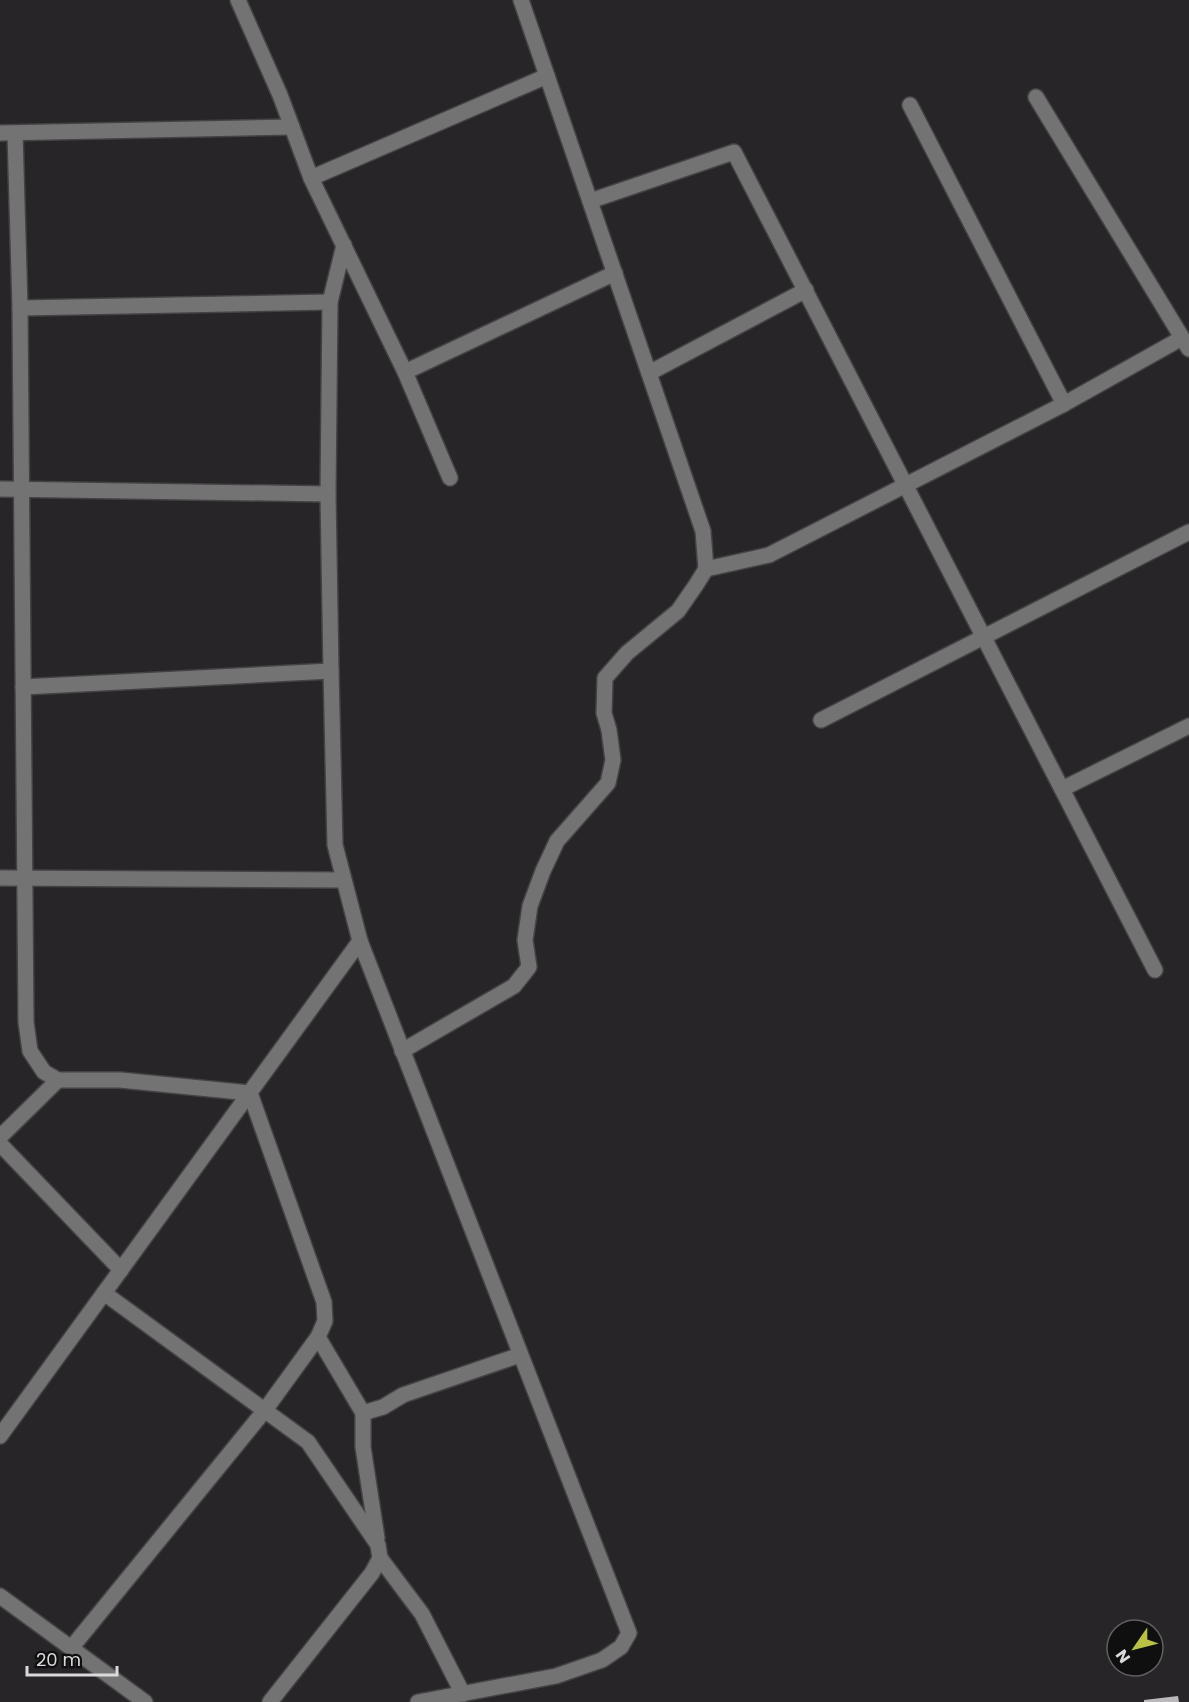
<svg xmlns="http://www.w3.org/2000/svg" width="1189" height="1702" font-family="Poppins,sans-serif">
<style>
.building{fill:#bbb8bb}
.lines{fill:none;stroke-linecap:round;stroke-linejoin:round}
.minor-casing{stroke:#444244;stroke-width:18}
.minor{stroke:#747374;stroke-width:15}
</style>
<rect width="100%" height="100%" fill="#272527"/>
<!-- building -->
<polygon class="building" points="1178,1696 1179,1702 1144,1702 1144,1700"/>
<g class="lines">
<!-- minor casing -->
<g class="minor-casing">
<g id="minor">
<polyline points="238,0 280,95 311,178 405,372 450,478"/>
<polyline points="1036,97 1189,349"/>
<polyline points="910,105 1064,404"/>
<polyline points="0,133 292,127"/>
<polyline points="15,133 20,308 26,1022 30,1051 44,1072 58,1080 120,1080 250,1093 324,1302 325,1321 318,1337 265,1410 72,1647"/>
<polyline points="311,178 547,76"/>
<polyline points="590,201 734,152 1155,970"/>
<polyline points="20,308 330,302"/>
<polyline points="405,372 615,273"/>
<polyline points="649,373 806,290"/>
<polyline points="0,489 328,494"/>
<polyline points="706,569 769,555 1064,404 1182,338"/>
<polyline points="23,687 331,671"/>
<polyline points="821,720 1189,532"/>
<polyline points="1062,789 1189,726"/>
<polyline points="0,878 344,880"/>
<polyline points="360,941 629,1633 621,1647 602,1660 556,1676 418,1702"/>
<polyline points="402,1051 514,986 529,967 525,940 530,906 543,871 557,841 608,783 613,760 609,730 604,713 605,678 627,653 678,611 696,585 706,569 703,531 521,0"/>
<polyline points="0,1137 58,1080"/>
<polyline points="0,1144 121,1270"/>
<polyline points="104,1293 308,1442 378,1545 380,1558 372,1573 270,1702"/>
<polyline points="318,1337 363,1413 383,1407 403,1395 520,1355"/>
<polyline points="363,1413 363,1447 377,1538"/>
<polyline points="0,1436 360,941 335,845 331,671 328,494 330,302 344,245"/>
<polyline points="380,1558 422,1614 463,1694"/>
<polyline points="0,1596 145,1702"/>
</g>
</g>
<!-- minor -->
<use href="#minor" class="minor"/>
</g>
<!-- north arrow -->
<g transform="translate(1135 1648) rotate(235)"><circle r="28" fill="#0f0f10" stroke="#616061" stroke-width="1.5"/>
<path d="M0-4.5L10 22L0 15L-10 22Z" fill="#bac046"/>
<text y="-9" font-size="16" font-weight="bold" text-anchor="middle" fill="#dbdadb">N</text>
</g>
<!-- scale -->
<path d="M27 1666v9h90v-9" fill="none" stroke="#dbdadb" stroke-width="3"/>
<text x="36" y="1666" font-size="18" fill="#dbdadb" stroke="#0f0f10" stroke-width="4.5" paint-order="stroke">20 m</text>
</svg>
